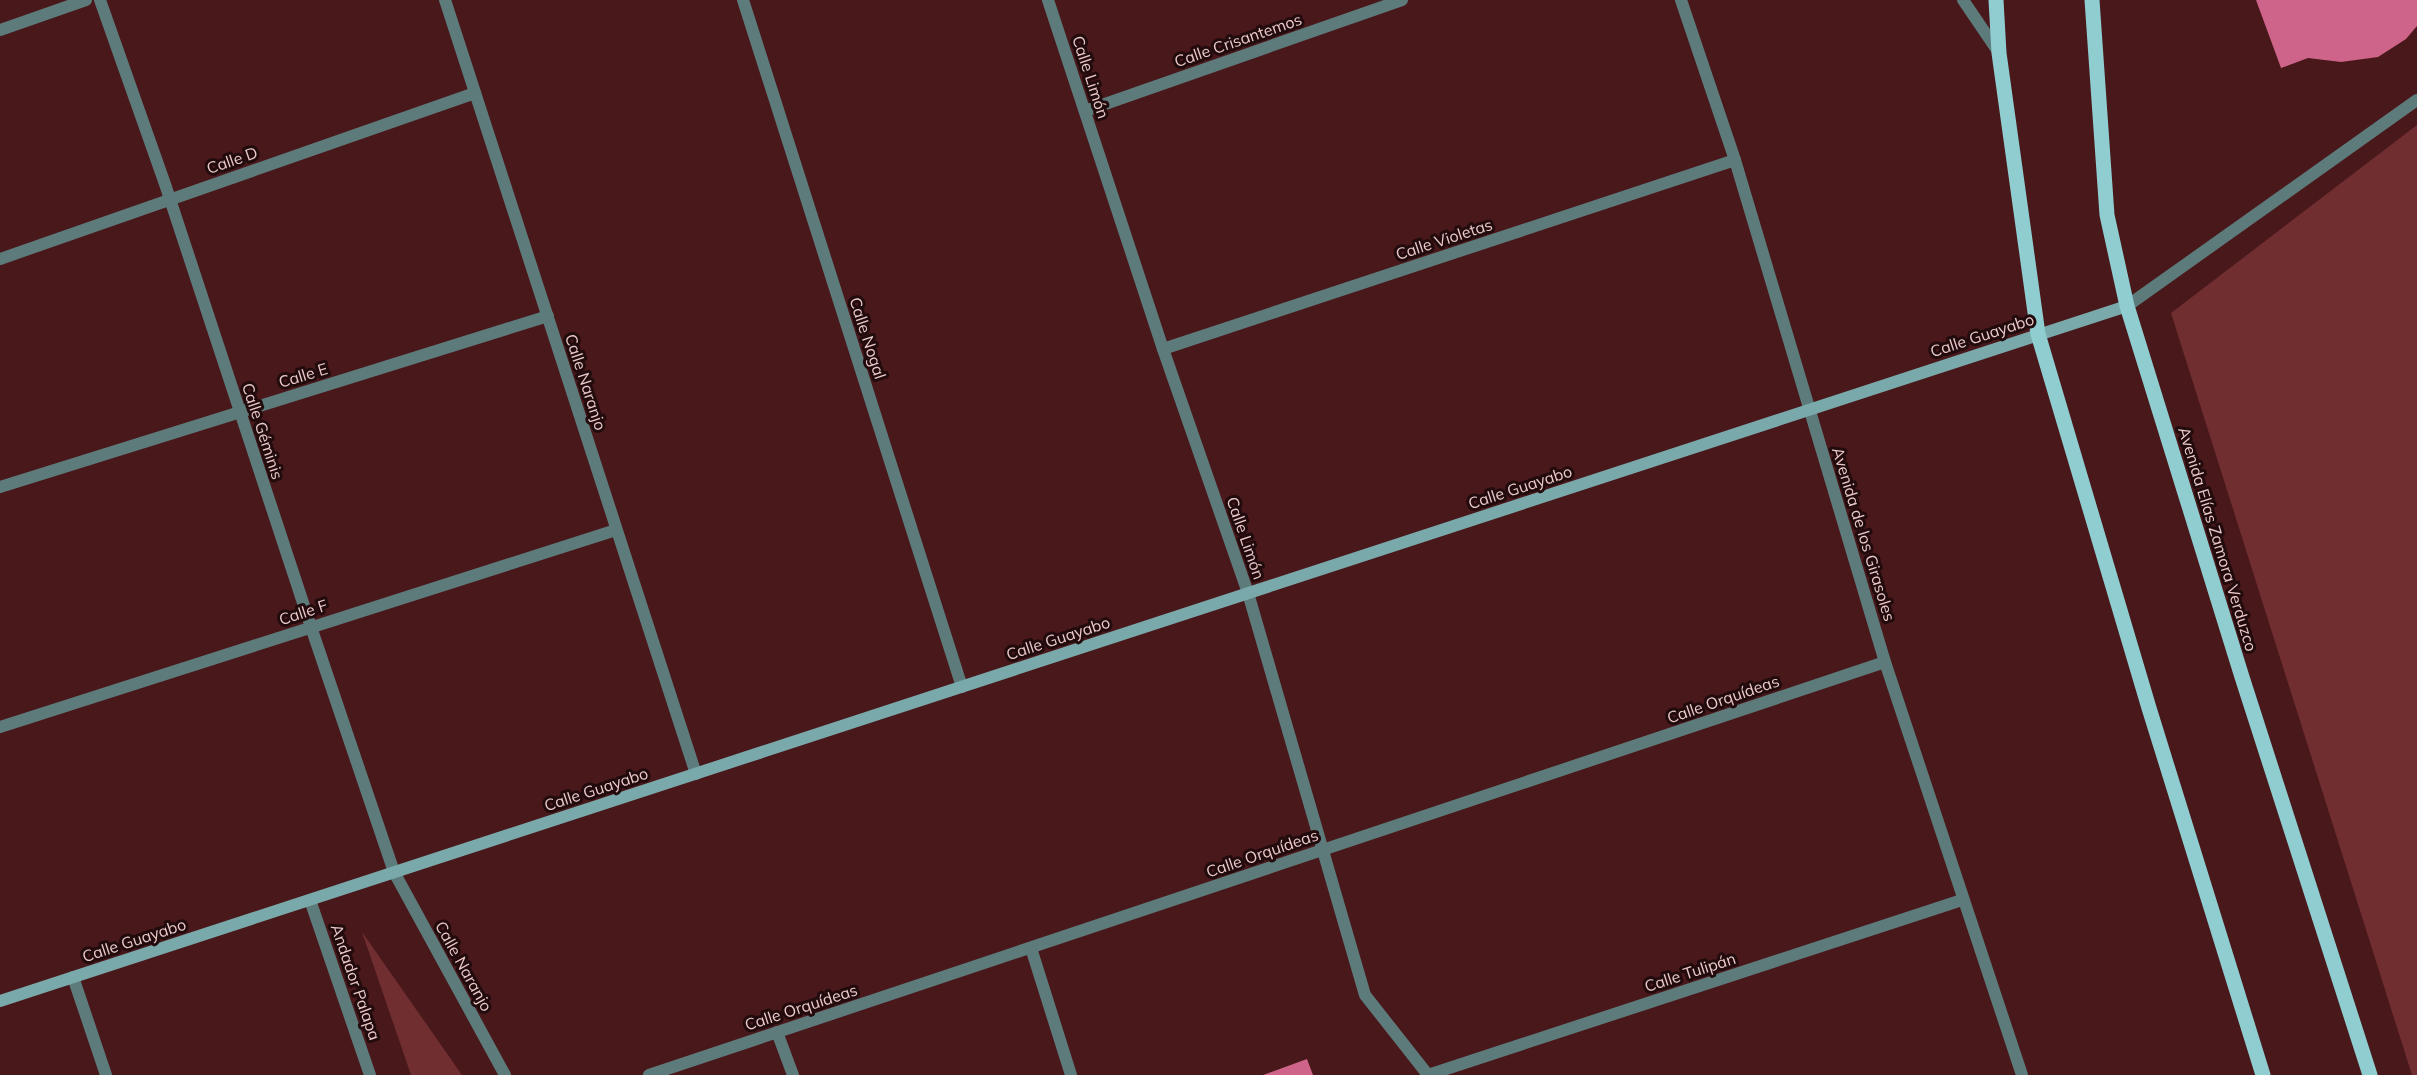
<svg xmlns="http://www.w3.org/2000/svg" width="2417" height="1075" font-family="Mulish,sans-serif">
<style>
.green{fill:#712e31}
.building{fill:#ce6489}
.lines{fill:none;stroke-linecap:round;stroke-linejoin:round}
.lane{stroke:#5e7b7c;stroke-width:12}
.street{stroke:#5e7b7c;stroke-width:12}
.secondary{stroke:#7aa9ab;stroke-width:12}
.primary{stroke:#8fcdd0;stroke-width:15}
.labels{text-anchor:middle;stroke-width:6;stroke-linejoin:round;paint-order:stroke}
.street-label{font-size:16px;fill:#ebcac9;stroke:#210b0c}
</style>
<rect width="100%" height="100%" fill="#48181b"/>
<!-- green -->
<g class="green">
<polygon points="2417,125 2417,1075 2412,1075 2171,313"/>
<polygon points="362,932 462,1075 411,1075"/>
</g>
<!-- building -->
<g class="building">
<polygon points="2256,0 2417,0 2417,26 2406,39 2378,57 2341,62 2308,58 2281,68"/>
<polygon points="1307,1059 1313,1075 1263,1075"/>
</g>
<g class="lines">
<!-- lane -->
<polyline class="lane" points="2127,306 2417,100"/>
<!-- street -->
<g class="street">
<polyline points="100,0 165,184 311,627 394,872 505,1075"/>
<polyline points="445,0 696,774"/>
<polyline points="743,0 962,687"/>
<polyline points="1048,0 1163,349 1248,593 1365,995 1428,1075 1962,900"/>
<polyline points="1681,0 1735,160 1885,662 2022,1075"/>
<polyline points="1963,0 1999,53"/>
<polyline points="0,30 86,0"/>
<polyline points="1085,111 1402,0"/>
<polyline points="0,259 475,93"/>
<polyline points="1163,349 1735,160"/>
<polyline points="0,487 548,316"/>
<polyline points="0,727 616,530"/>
<polyline points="310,900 370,1075"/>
<polyline points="1031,948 1071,1075"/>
<polyline points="73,977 106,1075"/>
<polyline points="777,1032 793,1075"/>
<polyline points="649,1075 1885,662"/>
</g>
<!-- secondary -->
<polyline class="secondary" points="0,1001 2127,306"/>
<!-- primary -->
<g class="primary">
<polyline points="1996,0 1999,53 2038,334 2149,708 2263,1075"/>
<polyline points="2092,0 2107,215 2127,306 2242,677 2370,1075"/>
</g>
</g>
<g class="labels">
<!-- street labels -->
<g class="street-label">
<text transform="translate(1238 40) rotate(-19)" y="6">Calle Crisantemos</text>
<text transform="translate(1091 77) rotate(72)" y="6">Calle Limón</text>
<text transform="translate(232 160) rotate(-19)" y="6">Calle D</text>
<text transform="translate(1444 239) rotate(-18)" y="6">Calle Violetas</text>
<text transform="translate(1982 335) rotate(-18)" y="6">Calle Guayabo</text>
<text transform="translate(868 338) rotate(72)" y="6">Calle Nogal</text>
<text transform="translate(303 375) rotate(-17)" y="6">Calle E</text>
<text transform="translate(586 382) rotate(72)" y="6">Calle Naranjo</text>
<text transform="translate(263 431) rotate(72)" y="6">Calle Géminis</text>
<text transform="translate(1520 487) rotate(-18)" y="6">Calle Guayabo</text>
<text transform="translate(1864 534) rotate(73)" y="6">Avenida de los Girasoles</text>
<text transform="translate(1246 538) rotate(71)" y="6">Calle Limón</text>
<text transform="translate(2218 539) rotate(73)" y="6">Avenida Elías Zamora Verduzco</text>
<text transform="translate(303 612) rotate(-18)" y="6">Calle F</text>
<text transform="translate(1058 638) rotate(-18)" y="6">Calle Guayabo</text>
<text transform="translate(1723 699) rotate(-19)" y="6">Calle Orquídeas</text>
<text transform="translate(596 789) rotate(-18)" y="6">Calle Guayabo</text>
<text transform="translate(1262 853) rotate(-19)" y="6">Calle Orquídeas</text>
<text transform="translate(134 940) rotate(-18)" y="6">Calle Guayabo</text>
<text transform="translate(464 966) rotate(61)" y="6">Calle Naranjo</text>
<text transform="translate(1690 972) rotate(-18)" y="6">Calle Tulipán</text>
<text transform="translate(356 982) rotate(71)" y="6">Andador Palapa</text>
<text transform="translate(801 1007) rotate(-18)" y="6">Calle Orquídeas</text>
</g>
</g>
</svg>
